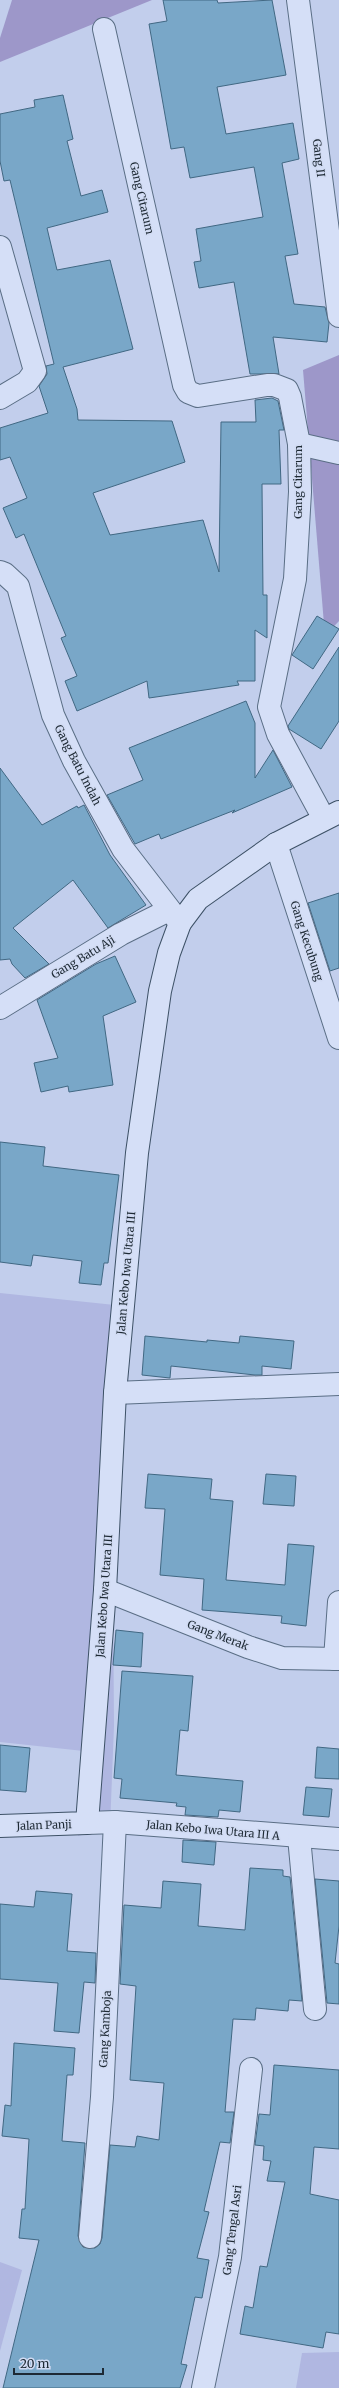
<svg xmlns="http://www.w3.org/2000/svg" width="339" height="2388" font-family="Merriweather,serif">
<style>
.farmland{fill:#b0b7e1}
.green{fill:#9d97c9}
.building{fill:#79a7c8;stroke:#416883}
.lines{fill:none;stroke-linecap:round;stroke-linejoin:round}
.street-casing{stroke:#5a6e85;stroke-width:24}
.secondary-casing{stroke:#3d5166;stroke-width:24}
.street{stroke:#d5dff7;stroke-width:22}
.secondary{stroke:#d5dff7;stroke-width:22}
.labels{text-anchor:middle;stroke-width:3;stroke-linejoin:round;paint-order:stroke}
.street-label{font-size:11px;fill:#1e2a35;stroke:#d1dbf3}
</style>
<rect width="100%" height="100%" fill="#c2ceec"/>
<!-- farmland -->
<g class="farmland">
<polygon points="0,1293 134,1307 115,1536 113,1589 114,1726 110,1828 78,1836 93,1752 0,1742"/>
<polygon points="0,2262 22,2270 0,2351"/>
<polygon points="339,2352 339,2388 296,2388 302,2353"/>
</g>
<!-- green -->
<g class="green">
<polygon points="12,0 152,0 0,62 0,38"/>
<polygon points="339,355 339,621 325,636 303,370"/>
</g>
<!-- building -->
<g class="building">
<polygon points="163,0 217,0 218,3 272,0 286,75 217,87 226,134 293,123 299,159 282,163 298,254 285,256 294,304 325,307 329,323 327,342 273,337 279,374 250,374 234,282 199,288 194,262 201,261 196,229 263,217 254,167 190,178 184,147 171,149 149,24 167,21"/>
<polygon points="63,95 73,139 67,141 81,196 102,190 108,212 47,228 57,270 110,260 133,349 63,367 77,409 78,420 172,421 185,462 93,493 110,535 203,520 219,572 221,422 256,422 255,400 272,398 278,401 284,430 279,430 281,484 262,484 263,595 267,595 267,638 255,630 255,681 237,681 239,685 149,698 147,681 77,711 65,681 77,676 61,638 66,636 24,534 16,538 3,508 27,498 10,457 0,460 0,428 48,413 39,386 47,374 46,366 54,364 10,180 4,181 0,161 0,114 35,107 34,100"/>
<polygon points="317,616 339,629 313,669 292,655"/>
<polygon points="339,647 339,721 321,749 289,729 288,726"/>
<polygon points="246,701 255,723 255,778 273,750 292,787 232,813 235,810 161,839 159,834 135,844 107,795 143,780 129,748"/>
<polygon points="0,768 42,825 77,806 78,808 84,805 110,855 146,905 108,928 73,880 13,928 49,964 25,978 12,964 10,959 0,960"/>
<polygon points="339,893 339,968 330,971 308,903"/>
<polygon points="115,956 136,1002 103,1016 113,1085 69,1092 68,1086 41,1092 34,1063 58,1058 37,1000 96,964"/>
<polygon points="0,1142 45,1147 43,1166 119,1175 108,1263 104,1263 101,1285 79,1283 82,1261 33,1255 31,1266 0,1262"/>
<polygon points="145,1336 207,1342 207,1340 239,1343 240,1336 294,1341 291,1369 262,1366 262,1375 255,1375 171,1366 170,1378 142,1375"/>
<polygon points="148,1474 212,1479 210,1499 233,1501 226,1580 285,1585 288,1544 314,1546 306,1626 281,1623 282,1616 202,1610 204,1579 160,1575 165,1509 145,1508"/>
<polygon points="266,1474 296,1476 294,1506 263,1504"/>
<polygon points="116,1630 143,1633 141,1667 113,1665"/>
<polygon points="122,1671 193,1676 188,1731 180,1730 176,1775 243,1781 240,1812 219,1810 218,1817 185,1815 186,1807 176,1806 177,1803 120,1798 122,1779 114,1778"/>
<polygon points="0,1745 30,1748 26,1792 0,1790"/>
<polygon points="317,1747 339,1749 339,1779 315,1778"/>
<polygon points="306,1787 332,1789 329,1817 303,1815"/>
<polygon points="183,1840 216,1842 214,1865 182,1862"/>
<polygon points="250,1868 283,1870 283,1876 290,1877 302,2001 289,2000 288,2011 256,2008 255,2020 233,2019 225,2112 234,2112 230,2143 220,2142 204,2211 209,2212 197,2258 209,2260 202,2298 195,2297 181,2364 187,2365 180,2388 3,2388 39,2240 19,2238 22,2209 25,2209 29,2139 2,2136 5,2105 11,2106 14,2043 75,2048 73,2075 67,2075 62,2141 85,2143 78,2236 83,2247 95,2248 100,2244 102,2238 110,2145 135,2147 137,2136 159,2140 164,2083 130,2080 136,1986 120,1984 124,1905 161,1908 163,1881 201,1884 198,1926 245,1930"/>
<polygon points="315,1879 339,1881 339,1926 335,1963 339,1964 339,2004 327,2003"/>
<polygon points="36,1891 72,1894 67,1951 96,1953 95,1983 84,1982 79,2033 54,2031 58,1983 0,1979 0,1904 34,1907"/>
<polygon points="274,2065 339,2070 339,2149 314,2147 310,2194 339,2200 339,2334 326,2332 323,2348 240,2334 245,2306 253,2308 260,2266 267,2267 285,2182 267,2181 271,2161 263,2160 264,2146 255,2145 259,2114 270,2115"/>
</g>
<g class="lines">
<!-- street casing -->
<g class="street-casing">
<g id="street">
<polyline points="298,0 339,316"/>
<polyline points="104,29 184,385 188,392 198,396 267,385 274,385 287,390 290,397 299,444 300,492 295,579 269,707 278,734 324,819"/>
<polyline points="0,247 35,371 27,382 0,398"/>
<polyline points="299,444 339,453"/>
<polyline points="0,572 5,574 18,586 53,715 74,761 123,849 180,923"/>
<polyline points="276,844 339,1038"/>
<polyline points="0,1008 121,934 169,910"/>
<polyline points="115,1393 339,1384"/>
<polyline points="105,1590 248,1647 282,1658 339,1659"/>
<polyline points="335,1659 339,1602"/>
<polyline points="87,1823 115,1822 339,1839"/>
<polyline points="299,1837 315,2009"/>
<polyline points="90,2237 102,2097 115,1822"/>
<polyline points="203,2388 230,2257 251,2069"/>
</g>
</g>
<!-- secondary casing -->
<g class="secondary-casing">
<polyline id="secondary" points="0,1826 87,1823 105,1590 115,1393 137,1153 160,991 169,953 180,923 198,899 276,844 339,812"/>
</g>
<!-- street -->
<use href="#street" class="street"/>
<!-- secondary -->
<use href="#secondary" class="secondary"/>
</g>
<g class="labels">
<!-- street labels -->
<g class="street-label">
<text transform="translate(319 158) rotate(83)" y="4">Gang II</text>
<text transform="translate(142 198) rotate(77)" y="4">Gang Citarum</text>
<text transform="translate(298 482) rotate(-90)" y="4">Gang Citarum</text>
<text transform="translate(78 765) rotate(63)" y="4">Gang Batu Indah</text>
<text transform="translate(307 941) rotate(72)" y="4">Gang Kecubung</text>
<text transform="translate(83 957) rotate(-31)" y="4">Gang Batu Aji</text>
<text transform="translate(126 1273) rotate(-85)" y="4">Jalan Kebo Iwa Utara III</text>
<text transform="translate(104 1596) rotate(-86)" y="4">Jalan Kebo Iwa Utara III</text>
<text transform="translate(218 1635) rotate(21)" y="4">Gang Merak</text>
<text transform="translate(44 1825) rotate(-2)" y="4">Jalan Panji</text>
<text transform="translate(213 1830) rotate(5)" y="4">Jalan Kebo Iwa Utara III A</text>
<text transform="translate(105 2029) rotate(-87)" y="4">Gang Kamboja</text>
<text transform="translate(232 2230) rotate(-83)" y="4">Gang Tengal Asri</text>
</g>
</g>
<!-- scale -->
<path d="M14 2368v6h89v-6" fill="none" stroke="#1e2a35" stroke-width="2"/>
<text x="20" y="2368" font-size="12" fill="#1e2a35" stroke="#d1dbf3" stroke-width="3" paint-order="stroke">20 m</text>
</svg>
